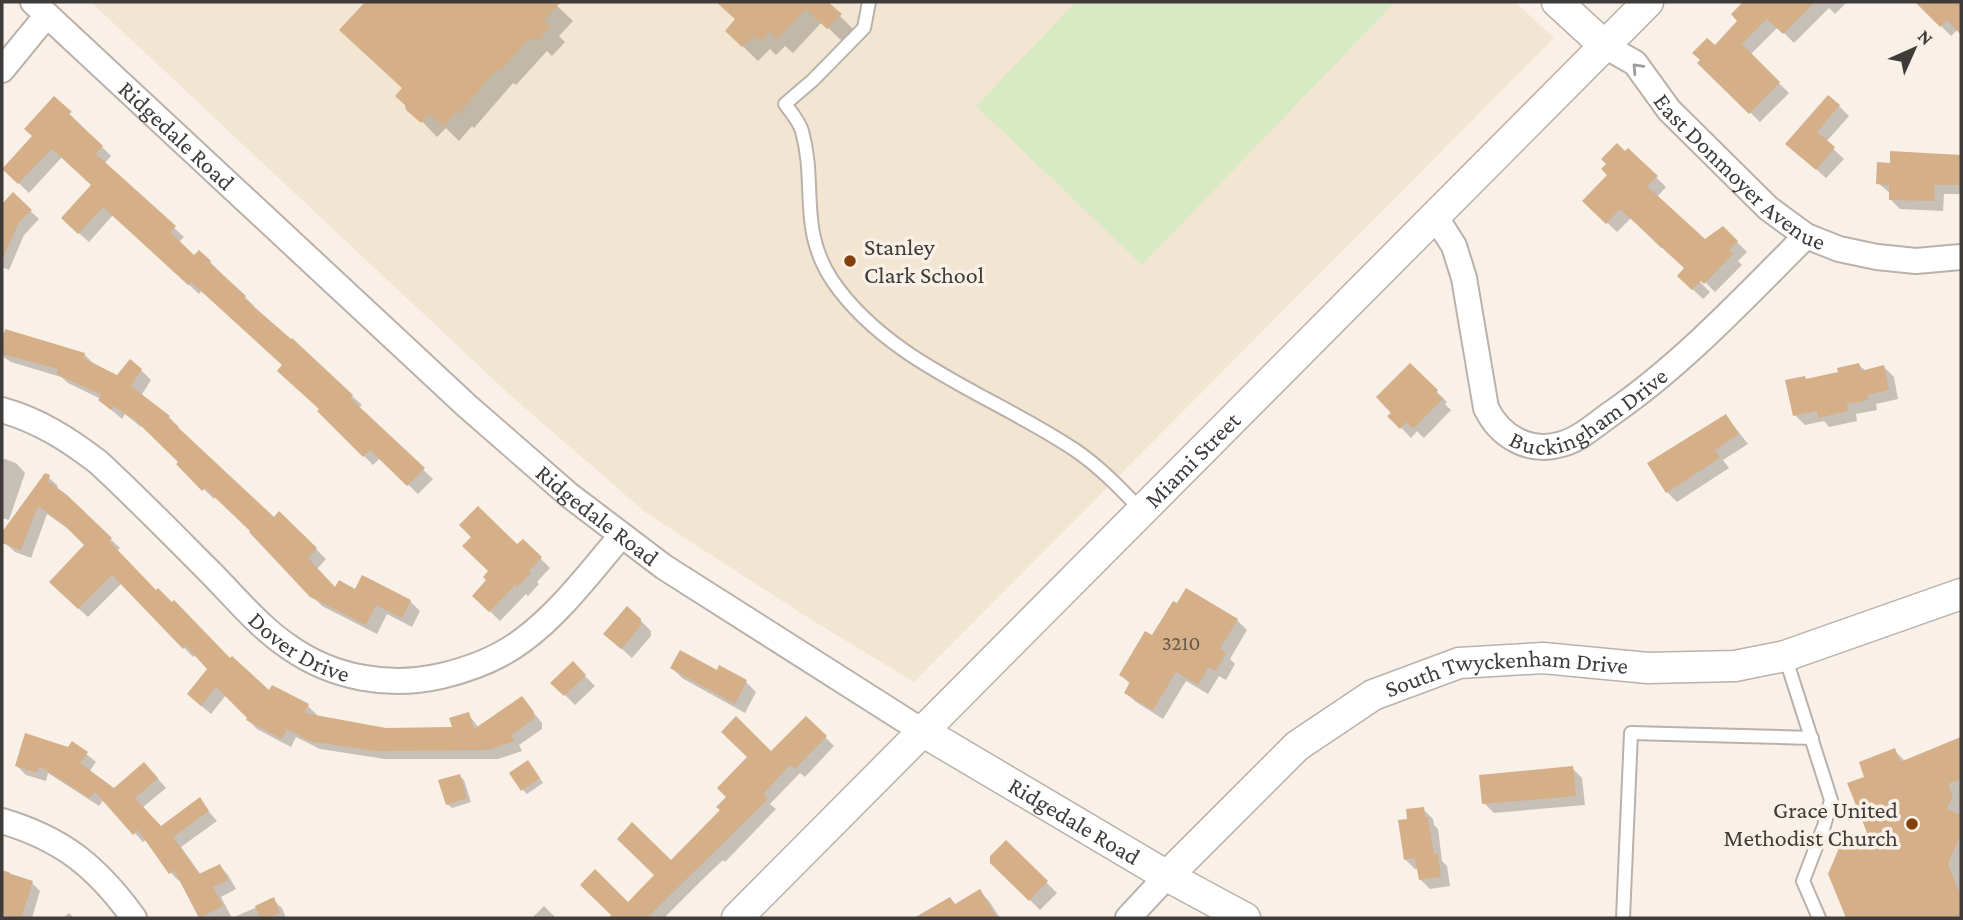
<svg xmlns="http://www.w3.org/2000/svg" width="1963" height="920" font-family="'Crimson Pro',serif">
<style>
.education{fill:#f2e6d2}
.green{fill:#d8eac4}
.shadow{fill:#0003}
.building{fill:#d4af87}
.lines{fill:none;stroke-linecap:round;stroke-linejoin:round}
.service-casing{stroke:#bab1aa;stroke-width:16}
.minor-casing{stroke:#bab1aa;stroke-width:28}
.tertiary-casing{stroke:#bab1aa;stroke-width:33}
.service{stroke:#fff;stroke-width:12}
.minor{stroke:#fff;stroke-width:24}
.tertiary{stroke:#fff;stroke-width:30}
.oneway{stroke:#9f9d9c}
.poi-dot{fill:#83420c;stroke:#f9f0e8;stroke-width:2.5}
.labels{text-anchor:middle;stroke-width:7;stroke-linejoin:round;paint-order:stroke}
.number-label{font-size:21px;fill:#64584c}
.street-label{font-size:24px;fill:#3f3b38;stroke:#f9f0e8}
.poi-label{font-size:24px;fill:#3f3b38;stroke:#f9f0e8;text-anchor:start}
</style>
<rect width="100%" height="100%" fill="#f9f0e8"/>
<!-- education -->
<polygon class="education" points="91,2 1515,2 1554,38 914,682 807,617 645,512 510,395"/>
<!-- green -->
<polygon class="green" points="1076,2 1395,2 1142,265 976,106"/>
<!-- shadow -->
<g class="shadow">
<polygon points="367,2 553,2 573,21 559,36 565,42 552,56 547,51 516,85 513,83 474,128 472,126 459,141 446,128 437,137 398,96 404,89 341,30"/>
<polygon points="719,2 826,2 855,31 844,43 822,22 793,53 785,46 776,55 770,49 758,61 727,31 737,20"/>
<polygon points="1745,2 1847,2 1835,14 1829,8 1794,43 1778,27 1750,55 1789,93 1760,122 1699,63 1739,21 1733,14"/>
<polygon points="1917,2 1961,2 1961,32 1958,29 1951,36"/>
<polygon points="54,98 111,156 104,164 184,237 179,242 194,257 210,262 254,306 253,308 352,396 362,405 358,409 433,479 418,494 380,458 373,465 320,411 321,410 284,366 202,290 199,294 113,215 89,242 72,227 93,185 62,157 29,193 4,169 34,137"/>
<polygon points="1839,106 1849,116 1826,142 1844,159 1826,178 1798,153"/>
<polygon points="1628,150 1666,187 1657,197 1705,241 1723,228 1747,252 1738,261 1742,265 1715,292 1699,276 1697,279 1710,292 1703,299 1679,276 1687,268 1663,246 1661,248 1631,218 1617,232 1584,201 1610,175"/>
<polygon points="1892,153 1961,157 1961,194 1944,194 1943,211 1900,209 1890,199 1891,194 1878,183 1892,165"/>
<polygon points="13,195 39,219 24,235 9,270 2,267 2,207"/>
<polygon points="2,331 84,354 94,364 118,377 141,370 151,380 141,396 169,417 179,427 177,429 274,519 279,514 316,549 326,559 317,569 336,589 410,601 420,611 412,627 387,614 377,634 322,606 251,532 252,531 216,497 214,499 178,464 180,462 143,425 141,427 125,414 122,419 100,400 101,399 68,383 61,377 11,362 2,356"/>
<polygon points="1410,365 1447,402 1445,404 1451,410 1424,438 1417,431 1411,438 1390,416"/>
<polygon points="1859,365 1866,371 1884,367 1894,377 1898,399 1876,404 1877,410 1856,414 1857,421 1829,427 1824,421 1805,425 1795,415 1840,374"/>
<polygon points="1726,416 1748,444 1723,460 1729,468 1677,502 1667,492"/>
<polygon points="2,458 16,463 25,473 9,520 2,518"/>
<polygon points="48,477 58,486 57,489 120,548 117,551 156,592 269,693 272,687 308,706 317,715 316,717 386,730 455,729 468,714 479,728 522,698 542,723 542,729 519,745 522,751 498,759 385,759 320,749 296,737 291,747 257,729 248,720 249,718 226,695 211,714 198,703 210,669 196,654 193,657 122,583 88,617 60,592 87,545 74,533 47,514 31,558 15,552 5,543"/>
<polygon points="523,541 550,568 537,582 539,584 528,596 526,594 500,621 474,596"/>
<polygon points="640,620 651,631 651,636 632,658 615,643"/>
<polygon points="1237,620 1247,630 1230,659 1235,664 1226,680 1219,676 1208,694 1186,681 1163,719 1136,702 1126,693 1131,685 1121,675 1153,638"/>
<polygon points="573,664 595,686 575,705 553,683"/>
<polygon points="672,668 746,682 756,692 745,713 682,678"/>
<polygon points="806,718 834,746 805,777 800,773 770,804 776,809 725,862 723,860 703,879 664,918 607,918 628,904 671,862 722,810"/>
<polygon points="1961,737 1961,918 1847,918 1830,874 1875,848 1867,778 1894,750 1905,761"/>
<polygon points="73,743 96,762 89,772 114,790 153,773 166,788 142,808 161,828 199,800 217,821 181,847 201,875 220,866 228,875 236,889 221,897 232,918 273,900 282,908 286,918 202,918 181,879 179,881 170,872 147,839 143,842 104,799 99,806 48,773 46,781 26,775 17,766 69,749"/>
<polygon points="532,767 543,783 527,794 523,790"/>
<polygon points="1572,768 1582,778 1585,805 1494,813 1484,803"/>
<polygon points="459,776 464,780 471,802 452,808 447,804"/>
<polygon points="1423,809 1433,819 1434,825 1438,829 1442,861 1447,866 1450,886 1430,889 1420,879 1419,869 1415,869 1405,859 1409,820"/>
<polygon points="1006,843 1057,893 1040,910 992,862"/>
<polygon points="2,870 9,872 14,877 32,883 40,891 32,918 2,918"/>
<polygon points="979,891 989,901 1000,918 932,918 928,912 950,899 956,905"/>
<polygon points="544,906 556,918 532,918"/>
<polygon points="69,913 74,918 63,918"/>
</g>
<!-- building -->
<g class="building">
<polygon points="365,2 561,2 544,20 551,26 536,42 531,37 500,71 497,69 458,114 456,112 443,127 430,114 421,123 406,110 405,105 395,96 402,88 339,30"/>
<polygon points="716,2 828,2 842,14 827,29 806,9 777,39 769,32 760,42 754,36 742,47 725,31 735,19"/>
<polygon points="1743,2 1815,2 1783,34 1767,19 1742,44 1780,82 1749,114 1697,63 1700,60 1692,53 1707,38 1715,45 1737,21 1731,14"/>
<polygon points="1915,2 1961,2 1961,35 1947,20 1940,27"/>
<polygon points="1828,95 1840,105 1817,132 1835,147 1816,170 1785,144"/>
<polygon points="54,96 72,112 69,114 103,146 96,154 176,226 170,232 194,255 199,250 211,261 210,263 246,296 244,298 291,339 292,338 353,395 350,398 425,468 407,486 370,450 363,457 317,411 319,409 277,371 282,365 191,282 188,285 103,207 78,234 61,218 91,185 52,149 18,184 2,169 32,136 24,129"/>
<polygon points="1617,143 1625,151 1628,148 1658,176 1647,186 1705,239 1723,226 1738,241 1729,250 1733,254 1704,284 1701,281 1692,290 1677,276 1684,268 1620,209 1606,224 1582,201 1607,175 1601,169 1606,164 1601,159"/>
<polygon points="1890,151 1961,155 1961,185 1935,185 1934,201 1889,200 1889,185 1876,184 1877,162 1890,163"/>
<polygon points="13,192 32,210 19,222 2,260 2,204"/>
<polygon points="5,329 85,353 83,358 117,375 130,359 142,369 131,386 170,416 168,418 274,517 279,511 317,548 308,558 335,587 339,580 355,589 362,575 411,600 402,618 376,605 366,625 310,597 249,532 250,531 205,488 202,491 176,464 178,462 132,417 131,418 114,406 111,410 98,400 102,395 56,374 58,369 2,354"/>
<polygon points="1410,363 1438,390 1436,393 1443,399 1413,429 1406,422 1400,429 1387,416 1391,413 1376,397"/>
<polygon points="1859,363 1861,371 1884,365 1889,390 1867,395 1868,400 1847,404 1848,411 1818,418 1817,411 1793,416 1785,380 1805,376 1806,379 1838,372 1837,368"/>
<polygon points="1726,414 1739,434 1715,450 1720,458 1666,493 1647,463"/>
<polygon points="45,473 50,475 48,481 67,495 112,538 109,541 156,590 158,588 172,602 174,600 230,658 232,656 269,690 272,685 309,704 304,713 386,728 452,727 449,718 469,712 474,729 522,696 534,712 534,719 511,735 515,741 488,750 374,751 309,741 287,729 282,739 246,720 247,718 216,687 201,706 187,694 207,669 186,646 183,649 112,575 78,609 49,582 84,545 63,524 38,506 21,550 2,543 2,532"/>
<polygon points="478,506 517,544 523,539 542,557 529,571 531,573 517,587 515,585 489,612 472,596 486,580 483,577 488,571 462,546 471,537 459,525"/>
<polygon points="1186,588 1238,619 1220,649 1226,653 1216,671 1209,667 1198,685 1176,672 1153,710 1124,693 1130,682 1119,675 1145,631 1152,635 1173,601 1177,603"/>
<polygon points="627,606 641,619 641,626 621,649 603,634"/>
<polygon points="680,650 717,670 719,665 747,680 735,704 670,668"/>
<polygon points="573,661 586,675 564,696 550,683"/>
<polygon points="736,716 771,751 806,716 827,736 795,769 790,765 763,794 768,799 647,918 612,918 613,917 580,885 595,869 628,902 654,875 617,839 632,822 671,860 720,810 716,807 726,797 717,788 747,757 721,732"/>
<polygon points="25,733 68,747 72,741 88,752 80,763 114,788 144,762 158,778 135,798 161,826 200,797 209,811 173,837 199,874 220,864 228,880 213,887 223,906 199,918 174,870 169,874 138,830 133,835 95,792 89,798 39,766 37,773 15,766"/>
<polygon points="1961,737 1961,779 1948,784 1953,795 1947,809 1961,815 1961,834 1948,864 1961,896 1961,918 1846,918 1828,874 1845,834 1872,845 1847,783 1864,777 1859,762 1895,748 1900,762"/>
<polygon points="528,760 540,778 521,791 509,773"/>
<polygon points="1573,766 1576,796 1482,804 1479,775"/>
<polygon points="460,774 467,798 446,805 438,780"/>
<polygon points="1424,807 1425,817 1428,817 1434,855 1438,854 1441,877 1419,880 1415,858 1404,860 1398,820 1407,819 1406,809"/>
<polygon points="1006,840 1048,881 1029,901 990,863 990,856"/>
<polygon points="2,871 33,881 21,918 2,915"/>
<polygon points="980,889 997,918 914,918 950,897 955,904"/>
<polygon points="274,897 280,913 267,918 260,918 255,906"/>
</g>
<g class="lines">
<!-- service casing -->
<g class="service-casing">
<g id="service">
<path d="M869 2 864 28 813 80 785 104C791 112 799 121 802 131 817 185 798 228 832 280 888 363 995 396 1075 450 1100 467 1121 489 1142 511"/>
<polyline points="1785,656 1831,800 1824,826 1803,881 1819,918"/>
<polyline points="1623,918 1631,733 1812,738"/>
</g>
</g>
<!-- minor casing -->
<g class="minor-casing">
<g id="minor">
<path id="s1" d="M33 2 467 406 569 495 664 567 922 731"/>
<path id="s2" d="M1605 46 1635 63 1669 110 1768 208 1806 236 1839 249 1877 257 1916 261 1961 257"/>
<polyline points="2,70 47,15"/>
<path id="s3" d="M1435 216 1454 246 1464 278 1486 408C1500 437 1530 454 1562 444 1580 439 1596 424 1612 413 1684 363 1744 298 1806 236"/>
<path id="s4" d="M2 410C38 420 68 439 98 462 136 497 172 534 208 570 234 596 259 627 289 647 333 678 389 688 441 676 471 669 498 659 523 640 560 613 591 571 621 536"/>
<path d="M2 821C63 839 97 867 134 918"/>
<polyline points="1128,918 1167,876"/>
</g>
</g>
<!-- tertiary casing -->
<g class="tertiary-casing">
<g id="tertiary">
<polyline points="1557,2 1605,46"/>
<path id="s5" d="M922 731 1167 876 1245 918"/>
<path id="s6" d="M1167 876 1297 746 1373 695 1459 663 1543 658 1648 668 1735 666 1785 656 1961 594"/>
<path id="s7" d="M737 918 1648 2"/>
</g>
</g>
<!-- service -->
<use href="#service" class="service"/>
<!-- minor -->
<use href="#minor" class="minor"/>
<!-- tertiary -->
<use href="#tertiary" class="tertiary"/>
</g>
<!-- one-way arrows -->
<defs><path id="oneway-chevron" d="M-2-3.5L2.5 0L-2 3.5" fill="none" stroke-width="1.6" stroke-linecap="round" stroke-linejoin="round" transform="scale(1.75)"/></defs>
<use class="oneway" href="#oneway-chevron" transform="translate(1637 68) rotate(-133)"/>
<!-- markers -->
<g class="poi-dot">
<circle cx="850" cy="261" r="7"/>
<circle cx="1912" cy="824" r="7"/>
</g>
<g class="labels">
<!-- number labels -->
<g class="number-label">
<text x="1181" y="650">3210</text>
</g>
<!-- street labels -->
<g class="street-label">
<text dy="8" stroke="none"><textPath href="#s1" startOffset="196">Ridgedale Road</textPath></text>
<text dy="8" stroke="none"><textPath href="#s2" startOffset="187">East Donmoyer Avenue</textPath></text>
<text dy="8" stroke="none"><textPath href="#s3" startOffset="329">Buckingham Drive</textPath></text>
<text dy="8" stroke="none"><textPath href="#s7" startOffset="646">Miami Street</textPath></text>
<text dy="8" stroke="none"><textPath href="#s1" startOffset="763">Ridgedale Road</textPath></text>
<text dy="8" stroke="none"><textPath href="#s4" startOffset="385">Dover Drive</textPath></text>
<text dy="8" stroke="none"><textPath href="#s6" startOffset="413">South Twyckenham Drive</textPath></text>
<text dy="8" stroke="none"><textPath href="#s5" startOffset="177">Ridgedale Road</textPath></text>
</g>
<!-- poi labels -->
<g class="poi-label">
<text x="864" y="255">Stanley<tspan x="864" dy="28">Clark School</tspan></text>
<text x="1898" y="818" text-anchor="end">Grace United<tspan x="1898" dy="28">Methodist Church</tspan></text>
</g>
</g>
<!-- border -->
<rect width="1963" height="920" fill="none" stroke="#3f3b38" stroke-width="7"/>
<!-- north arrow -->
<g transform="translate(1914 49) rotate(45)" stroke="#f9f0e8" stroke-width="5" paint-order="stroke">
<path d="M0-5L12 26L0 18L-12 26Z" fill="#3f3b38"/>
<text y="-10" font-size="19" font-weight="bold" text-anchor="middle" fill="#3f3b38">N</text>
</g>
</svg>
